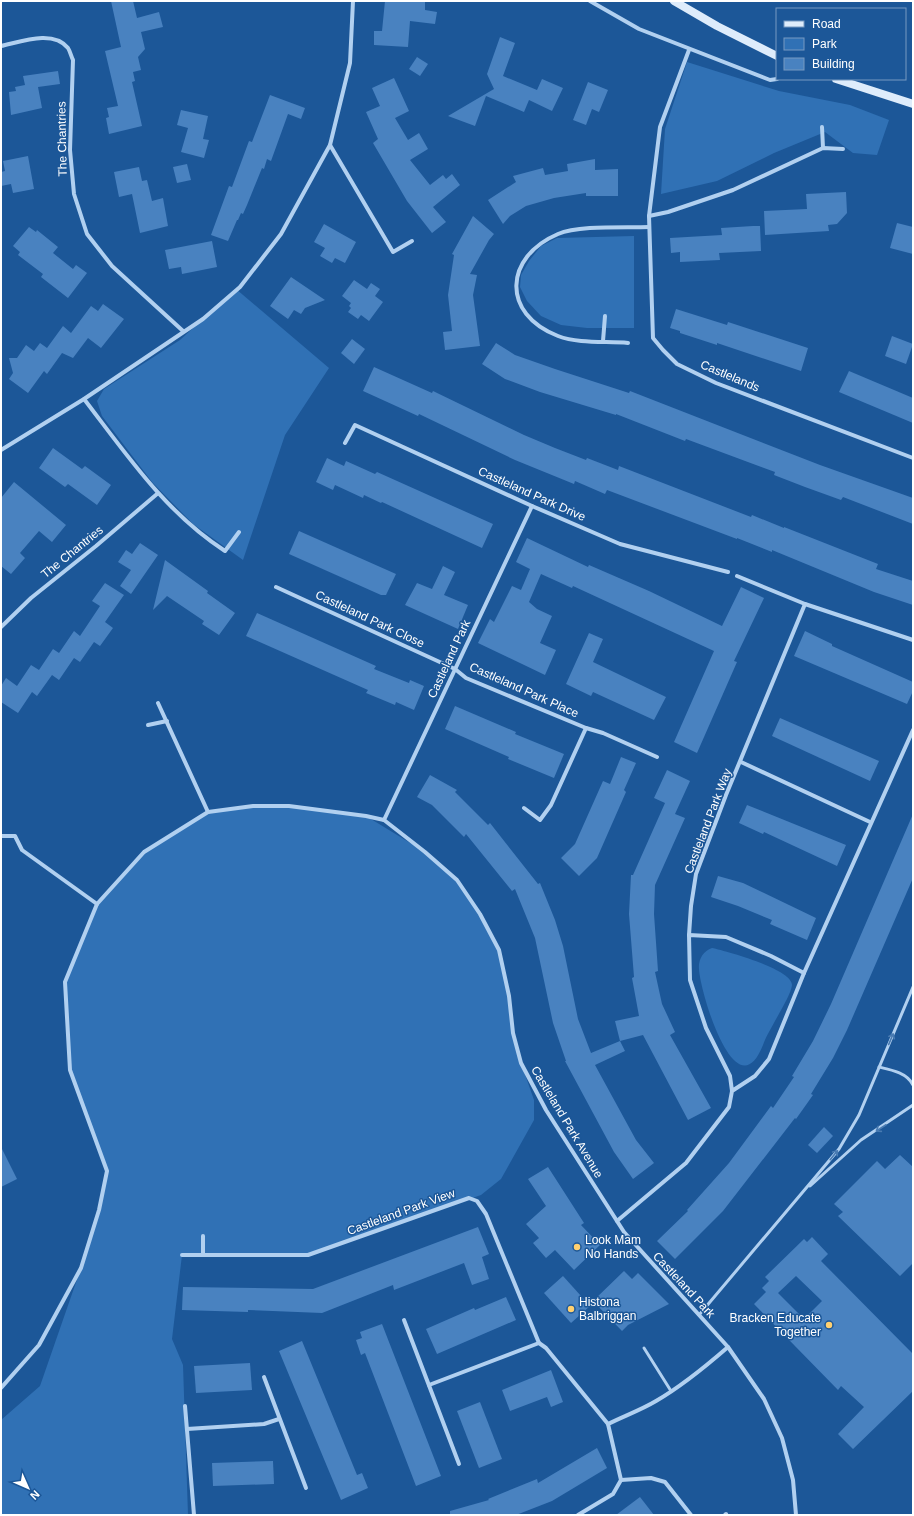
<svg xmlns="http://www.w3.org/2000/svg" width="914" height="1516" font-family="Helvetica,sans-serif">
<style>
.green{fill:#3071b5}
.building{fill:#4982c0;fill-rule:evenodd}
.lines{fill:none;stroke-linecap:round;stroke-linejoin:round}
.service{stroke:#b1d0f0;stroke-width:3}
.minor{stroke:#b1d0f0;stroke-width:4}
.secondary{stroke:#deecfb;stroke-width:8}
.oneway{stroke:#497bb2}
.poi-dot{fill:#ffd070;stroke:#1c5798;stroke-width:1.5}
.labels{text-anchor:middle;stroke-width:3;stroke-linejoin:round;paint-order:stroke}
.street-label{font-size:12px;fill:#fff;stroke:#1c5798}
.poi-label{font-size:12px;fill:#fff;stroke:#1c5798;text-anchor:start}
</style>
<rect width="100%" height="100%" fill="#1c5798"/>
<!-- green -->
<g class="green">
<polygon points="687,62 779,91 850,105 889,120 877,155 853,153 825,132 774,153 717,181 661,194 665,129"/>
<polygon points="634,236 634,328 587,328 561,325 541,316 527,301 520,287 521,275 529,261 541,246 557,238"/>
<polygon points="236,289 329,368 285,435 243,560 193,524 152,482 102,416 97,401 104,389 180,340"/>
<polygon points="253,806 289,806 366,816 425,852 457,880 480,914 499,950 509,996 513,1033 521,1063 534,1100 534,1120 501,1179 481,1195 308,1255 182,1255 172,1339 183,1365 188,1515 1,1515 1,1420 40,1386 81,1268 99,1210 107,1171 70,1070 65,982 97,904 144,852 208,812"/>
<path d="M712 948C726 951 792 969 792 985 791 997 768 1030 763 1045 736 1113 700 992 699 969 698 960 703 951 712 948Z"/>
</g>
<!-- building -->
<g class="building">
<polygon points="111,1 133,1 137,18 159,12 163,27 141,32 145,49 138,57 141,70 133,72 135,81 132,82 142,126 109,134 106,118 109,117 107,108 118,106 105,51 121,47"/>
<polygon points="385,1 425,1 425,10 437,12 435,24 410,21 408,47 374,45 374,31 382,31"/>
<polygon points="500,37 515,43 503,76 537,90 542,79 563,88 552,111 529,100 524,112 486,96 475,126 448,116 494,89 487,74"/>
<polygon points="417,57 428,64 420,76 409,69"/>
<polygon points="58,71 60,84 38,87 42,108 11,115 9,92 16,91 15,87 25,85 23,76"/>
<polygon points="394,78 409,111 395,118 408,140 419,133 428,149 410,160 430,185 443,175 446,179 452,174 460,185 433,207 446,222 432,233 407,201 373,143 378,139 366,112 380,106 372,88"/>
<polygon points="588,82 608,90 599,112 592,109 586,125 573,120"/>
<polygon points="270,95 305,108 301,119 288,114 271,161 267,159 264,169 262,168 247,205 243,214 241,213 238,220 237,220 228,241 211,235 229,186 232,187 249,141 252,142"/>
<polygon points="181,110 208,116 203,139 209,140 204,158 181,152 188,128 177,125"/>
<polygon points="28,156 34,189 13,193 11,184 1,186 1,172 5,171 3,161"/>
<polygon points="595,159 595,170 618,169 618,196 586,196 586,193 554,198 526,206 510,216 503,224 488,200 516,182 513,176 543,168 545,175 568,171 567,164"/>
<polygon points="187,164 191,180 177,183 173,167"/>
<polygon points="139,167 142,181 147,180 152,201 163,198 168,226 140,233 132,194 119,197 114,172"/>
<polygon points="846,192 847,213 837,224 828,225 829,231 765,235 764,211 807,209 806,194"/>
<polygon points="473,216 494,234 489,240 470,274 477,275 473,295 480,346 445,350 443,332 452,331 448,295 454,255 452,254"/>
<polygon points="897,223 913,227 913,254 890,248"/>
<polygon points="324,224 356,242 345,263 335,258 332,263 320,256 325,248 314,242"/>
<polygon points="753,226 760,226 761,251 719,253 720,260 680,262 680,252 671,253 670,238 722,235 721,228"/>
<polygon points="29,227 36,232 37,230 58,247 53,253 73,269 76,265 87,273 68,298 41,277 43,274 18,255 20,252 13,246"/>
<polygon points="212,241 217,267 182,274 181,267 169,269 165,250"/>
<polygon points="291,277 325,300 305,308 301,314 294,310 288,319 270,306"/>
<polygon points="354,280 367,289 371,283 380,289 375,296 383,302 369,321 361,315 358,319 348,312 351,308 349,306 351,303 342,296"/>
<polygon points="103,304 124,319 101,348 88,338 73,358 62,353 47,374 44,371 28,393 9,379 13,373 9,358 17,358 26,345 34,351 40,343 47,348 63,326 71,333 91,306 98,311"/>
<polygon points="676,309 727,325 728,322 808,348 801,371 717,343 717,345 680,333 680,331 670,328"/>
<polygon points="892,336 913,344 906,364 885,356"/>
<polygon points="352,339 365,349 354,364 341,353"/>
<polygon points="496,343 515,355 555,369 629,393 630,391 820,465 913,498 913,524 843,497 841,500 805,487 774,475 775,472 686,439 685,441 616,414 616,415 540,392 505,379 482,364"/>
<polygon points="374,367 432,393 433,391 524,435 555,448 586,460 587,458 618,470 619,466 751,517 752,515 784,528 784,527 878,564 876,569 913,581 913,605 874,592 772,550 772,552 737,538 737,539 607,490 605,494 575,481 574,484 515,460 419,414 418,416 363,391"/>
<polygon points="849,371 913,398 913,423 839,392"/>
<polygon points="53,448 82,469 85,466 111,485 97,505 68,484 65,487 39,468"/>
<polygon points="327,458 344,466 346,461 375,474 377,472 493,524 482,548 382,502 381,503 364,495 363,498 335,485 333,490 316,482"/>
<polygon points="14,482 66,525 52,542 39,531 20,553 25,558 11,574 1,566 1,498"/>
<polygon points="299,531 396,574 386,595 381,595 289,554"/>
<polygon points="527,538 588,567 589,565 649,591 722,626 741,587 764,598 734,661 737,662 697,753 674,742 714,651 573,586 572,588 541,574 529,602 537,609 552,616 540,643 556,650 545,675 478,643 490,619 494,622 512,586 521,590 530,569 516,562"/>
<polygon points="140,543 158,555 131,594 120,586 131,570 118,562 126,550 132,554"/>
<polygon points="165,560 208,591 207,593 235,613 219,635 202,624 204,621 167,596 153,610"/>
<polygon points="443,566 455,572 444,595 468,605 458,629 405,605 417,583 432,589"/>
<polygon points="105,583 124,595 105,622 113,628 100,646 94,642 80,662 74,658 59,680 52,675 37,696 32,692 18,713 1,702 1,686 6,678 17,686 31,665 39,670 53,649 59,653 74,631 80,636 100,606 92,601"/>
<polygon points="257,613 376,666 374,669 409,683 410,680 424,686 414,710 396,702 395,705 366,693 368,690 246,636"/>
<polygon points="805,631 832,644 832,646 913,682 913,691 907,704 794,656"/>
<polygon points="589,633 603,639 593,662 666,697 654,720 593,692 591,696 566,684"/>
<polygon points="455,706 516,732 515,734 564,754 554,778 508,759 509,757 445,729"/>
<polygon points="780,718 879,761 870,781 772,736"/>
<polygon points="621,757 636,763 624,790 626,792 597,858 579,876 561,858 575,844 603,781 610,784"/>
<polygon points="667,770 690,781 675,814 685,818 655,885 654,914 658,971 655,972 662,1004 675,1032 670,1035 711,1108 688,1120 643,1035 620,1041 615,1021 639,1016 632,978 634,977 629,914 631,875 633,875 665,803 654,798"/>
<polygon points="430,775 457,790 455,792 488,825 490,823 538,884 540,883 555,920 563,946 578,1019 591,1053 620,1041 625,1051 595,1065 636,1140 654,1163 633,1179 614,1152 565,1061 566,1061 553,1023 535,938 515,889 512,891 466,834 464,837 432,805 417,797"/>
<polygon points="747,805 846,845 837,866 764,832 763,834 739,823"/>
<polygon points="913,814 913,878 847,1030 833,1058 811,1094 813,1095 796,1119 795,1118 723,1211 675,1259 657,1241 688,1211 687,1210 729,1163 771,1106 773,1108 794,1077 792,1076 813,1041 831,1004"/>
<polygon points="718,876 743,883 816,918 807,940 770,924 772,920 738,906 711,897"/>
<polygon points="824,1127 833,1136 817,1153 808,1145"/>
<polygon points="1,1147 17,1179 1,1187"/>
<polygon points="900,1155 913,1167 913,1263 900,1276 838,1216 843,1212 834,1204 877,1161 885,1169"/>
<polygon points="548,1167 584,1223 581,1225 600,1245 574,1270 555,1250 546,1258 533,1243 539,1238 526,1224 546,1206 528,1179"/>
<polygon points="478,1227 489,1254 482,1257 489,1279 472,1285 464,1263 394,1290 393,1285 322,1313 248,1310 248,1312 182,1310 183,1287 313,1289"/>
<path d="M812 1237 828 1254 821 1261 913 1354V1391L853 1449 838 1434 864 1407 841 1386 838 1390 754 1304 766 1292 762 1288 769 1281 765 1277 804 1239 807 1242ZM796 1276 822 1301 804 1319 778 1293Z"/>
<polygon points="624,1271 632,1279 638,1273 669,1304 628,1325 622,1331 593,1301"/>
<polygon points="563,1276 590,1306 571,1323 544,1293"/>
<polygon points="506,1297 516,1320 437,1354 426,1329 474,1308 475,1310"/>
<polygon points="382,1324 441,1476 416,1486 365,1353 361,1355 356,1340 362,1338 360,1332"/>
<polygon points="302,1341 357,1475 362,1473 368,1488 341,1500 279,1351"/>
<polygon points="250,1363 252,1390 196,1393 194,1366"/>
<polygon points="551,1370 563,1402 551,1407 547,1397 510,1411 502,1390"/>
<polygon points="480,1402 502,1459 479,1468 457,1411"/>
<polygon points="597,1448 607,1468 552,1501 516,1515 450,1515 450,1511 489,1500 488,1499 537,1479 538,1483"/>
<polygon points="273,1461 274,1484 213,1486 212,1463"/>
<polygon points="640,1497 654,1515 616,1515"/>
</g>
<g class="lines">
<!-- service -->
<g class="service">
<path d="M879 1067C892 1070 907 1073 913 1085"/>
<polyline points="810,1186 861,1140 913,1105"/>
<polyline points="699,1315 839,1149 859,1115 913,987"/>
<polyline points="644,1348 671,1391"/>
</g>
<!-- minor -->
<g class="minor">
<polyline points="590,1 639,29 770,80 777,79"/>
<path d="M1 46C20 42 53 29 68 48 70 51 71 56 73 60L70 150 74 194 87 234 112 266 183 331"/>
<polyline points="689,50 660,127 649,216 653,338 663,350 677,364 716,383 913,458"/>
<polyline points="822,127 823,148"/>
<polyline points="330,145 393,252 412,241"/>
<polyline points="649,216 668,212 733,190 823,148 843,149"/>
<polyline points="603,341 605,316"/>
<path d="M628 343C606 341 579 344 558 336 501 314 504 257 558 234 579 225 625 228 649 227"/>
<path d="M84 399C127 455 165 512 225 551L239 532"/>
<polyline points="345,443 355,425 532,506 620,544 728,572"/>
<polyline points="1,450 84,399 203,319 240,287 281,234 330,145 350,63 353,1"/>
<polyline points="737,576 805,604 913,640"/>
<polyline points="276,587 455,669 466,678 586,728 603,733 657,757"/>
<polyline points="1,627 31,598 96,546 157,494"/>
<polyline points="158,703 208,812"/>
<polyline points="148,725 167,721"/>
<polyline points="741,762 870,822"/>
<polyline points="524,808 540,820 551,805 586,728"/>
<polyline points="384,820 532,506"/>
<polyline points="1,836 15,836 22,850 97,904"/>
<polyline points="689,935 691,906 696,874 726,795 805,604"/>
<polyline points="804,973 913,730"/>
<polyline points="617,1221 686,1163 729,1107 732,1091 730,1076 706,1028 690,980 689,935 726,937 771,956 804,973 769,1059 755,1076 732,1091"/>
<polyline points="182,1255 308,1255 469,1198 477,1201 486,1214 539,1343 546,1348 608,1424"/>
<polyline points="203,1255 203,1236"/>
<polyline points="404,1320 459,1464"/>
<polyline points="264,1377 306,1488"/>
<polyline points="429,1385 539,1343"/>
<polyline points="1,1388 39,1345 81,1268 99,1210 107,1171 70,1070 65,982 97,904 144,852 208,812 253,806 289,806 366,816 384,820 425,852 457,880 480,914 499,950 509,996 513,1033 521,1063 546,1110 624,1232 728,1347 764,1399 782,1438 793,1480 796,1515"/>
<polyline points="185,1406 194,1515"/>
<polyline points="187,1429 264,1424 279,1419"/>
<polyline points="621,1480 651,1478 665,1482 691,1515"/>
<path d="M578 1515 613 1494 621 1480 608 1424C624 1416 641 1410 656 1401 682 1386 705 1367 728 1347"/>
<polyline points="725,1515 726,1514"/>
</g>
<!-- secondary -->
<g class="secondary">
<polyline points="674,1 717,26 777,56"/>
<polyline points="836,79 913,104"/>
</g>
</g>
<!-- one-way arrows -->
<defs><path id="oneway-shaft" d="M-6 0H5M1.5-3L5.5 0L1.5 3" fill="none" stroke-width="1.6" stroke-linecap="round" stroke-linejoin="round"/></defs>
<g class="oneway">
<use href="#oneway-shaft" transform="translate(891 1039) rotate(-67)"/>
<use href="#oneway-shaft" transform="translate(881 1128) rotate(147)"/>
<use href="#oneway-shaft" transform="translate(834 1155) rotate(-51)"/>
</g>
<!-- markers -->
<g class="poi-dot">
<circle cx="577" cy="1247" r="4"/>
<circle cx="571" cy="1309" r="4"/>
<circle cx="829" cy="1325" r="4"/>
</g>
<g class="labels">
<!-- street labels -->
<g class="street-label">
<text transform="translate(62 139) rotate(-91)" y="4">The Chantries</text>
<text transform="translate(730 376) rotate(23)" y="4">Castlelands</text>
<text transform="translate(532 494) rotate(24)" y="4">Castleland Park Drive</text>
<text transform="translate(72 552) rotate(-39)" y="4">The Chantries</text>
<text transform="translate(370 619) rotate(25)" y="4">Castleland Park Close</text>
<text transform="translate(449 659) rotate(-65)" y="4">Castleland Park</text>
<text transform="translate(524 690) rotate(24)" y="4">Castleland Park Place</text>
<text transform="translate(708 821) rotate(-69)" y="4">Castleland Park Way</text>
<text transform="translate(567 1122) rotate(59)" y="4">Castleland Park Avenue</text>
<text transform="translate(401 1212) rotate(-20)" y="4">Castleland Park View</text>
<text transform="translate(684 1285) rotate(47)" y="4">Castleland Park</text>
</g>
<!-- poi labels -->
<g class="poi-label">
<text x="585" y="1244">Look Mam<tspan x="585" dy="14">No Hands</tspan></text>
<text x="579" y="1306">Histona<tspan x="579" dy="14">Balbriggan</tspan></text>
<text x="821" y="1322" text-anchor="end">Bracken Educate<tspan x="821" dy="14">Together</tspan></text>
</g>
</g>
<!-- border -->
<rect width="914" height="1516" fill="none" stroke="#ffffff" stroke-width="4"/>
<!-- legend -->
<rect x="776" y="8" width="130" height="72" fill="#1c5798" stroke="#779ac1"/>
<rect x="784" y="21" width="20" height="6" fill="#deecfb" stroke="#779ac1"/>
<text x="812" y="28" font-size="12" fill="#ffffff">Road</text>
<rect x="784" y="38" width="20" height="12" fill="#3071b5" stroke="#779ac1"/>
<text x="812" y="48" font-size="12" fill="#ffffff">Park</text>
<rect x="784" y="58" width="20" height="12" fill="#4982c0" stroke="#779ac1"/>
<text x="812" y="68" font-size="12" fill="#ffffff">Building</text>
<!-- north arrow -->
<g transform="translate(28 1488) rotate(135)" stroke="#1c5798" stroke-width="3" paint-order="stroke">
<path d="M0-3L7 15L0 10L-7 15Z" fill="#ffffff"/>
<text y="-6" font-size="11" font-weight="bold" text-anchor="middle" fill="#ffffff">N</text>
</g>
</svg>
